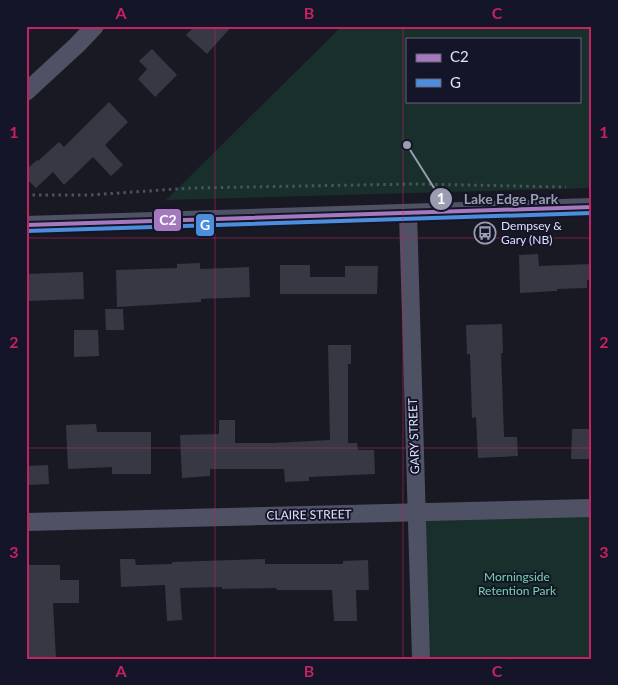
<svg xmlns="http://www.w3.org/2000/svg" width="618" height="685" font-family="Lato,sans-serif">
<style>
.green{fill:#182f2b;fill-rule:evenodd}
.building{fill:#383845}
.lines{fill:none;stroke-linecap:round;stroke-linejoin:round}
.path{stroke:#47545c;stroke-width:3;stroke-dasharray:2.5 4;stroke-linecap:butt}
.minor{stroke:#4f5264;stroke-width:18}
.bus-1-casing{stroke:#141529;stroke-width:8}
.bus-2-casing{stroke:#141529;stroke-width:8}
.bus-1{stroke:#a579be;stroke-width:4}
.bus-2{stroke:#4d8edc;stroke-width:4}
.grid{fill:none;stroke:#c42263;stroke-width:1;stroke-opacity:0.55}
.labels{text-anchor:middle;stroke-width:4;stroke-linejoin:round;paint-order:stroke}
.poi-label{font-size:12px;fill:#e0e2fc;stroke:#141529;text-anchor:start}
.street-label{font-size:12px;fill:#e0e2fc;stroke:#141529}
.park-label{font-size:12px;fill:#72d5a9;stroke:#141529}
.leader{fill:none;stroke:#9a9cb0;stroke-width:2}
.callout-dot{fill:#9a9cb0;stroke:#141529;stroke-width:2}
.mark-label{font-size:15px;text-anchor:middle;font-weight:bold;fill:#fff}
.callout-label{font-size:14px;text-anchor:middle;font-weight:bold;fill:#9a9cb0;stroke:#141529;stroke-width:4;stroke-linejoin:round;paint-order:stroke}
.line-badge{stroke:#141529;stroke-width:2}
.badge-label{font-size:14px;text-anchor:middle;font-weight:bold;fill:#fff}
.neatline{fill:none;stroke:#c42263;stroke-width:2}
.grid-label{font-size:16px;text-anchor:middle;font-weight:bold;fill:#c42263}
</style>
<rect width="100%" height="100%" fill="#191924"/>
<!-- green -->
<g class="green">
<path d="M342 26H592V188L166 200ZM407 39H579V101H407Z"/>
<polygon points="592,508 592,659 421,659 417,512"/>
</g>
<!-- building -->
<g class="building">
<polygon points="195,26 232,26 207,54 186,35"/>
<polygon points="152,49 177,75 155,97 138,79 147,69 139,61"/>
<polygon points="109,102 128,122 105,145 123,165 111,176 93,157 64,185 53,172 36,188 26,178 26,170 37,160 38,161 59,142 64,147"/>
<polygon points="538,254 539,266 592,264 592,280 587,280 587,288 557,289 557,291 520,293 519,255"/>
<polygon points="200,263 200,269 249,267 250,297 201,299 201,302 117,307 116,270 177,268 177,264"/>
<polygon points="280,265 310,265 310,277 345,277 345,266 378,266 377,294 280,294"/>
<polygon points="83,272 84,299 26,301 26,274"/>
<polygon points="105,309 123,309 124,330 106,330"/>
<polygon points="502,324 503,353 501,353 504,437 517,437 518,456 478,458 476,417 472,418 470,354 467,354 466,325"/>
<polygon points="74,330 98,330 99,356 74,357"/>
<polygon points="328,345 351,345 351,364 348,364 348,443 357,443 358,450 374,450 375,474 309,477 309,481 285,482 284,469 210,469 210,476 182,478 180,435 219,434 219,420 235,420 235,443 273,443 330,440"/>
<polygon points="96,424 97,432 151,432 151,474 112,474 112,467 68,469 66,425"/>
<polygon points="572,429 592,429 592,459 571,459"/>
<polygon points="48,465 49,484 26,485 26,466"/>
<polygon points="120,559 135,559 136,565 172,564 172,562 265,559 265,564 343,564 343,561 368,560 369,590 356,590 357,621 334,621 332,590 277,590 276,588 222,589 222,587 180,588 182,620 167,621 165,585 121,587"/>
<polygon points="26,565 60,565 60,580 79,580 79,603 53,603 56,659 26,659"/>
</g>
<g class="lines">
<!-- path -->
<polyline class="path" points="26,195 90,195 191,188 414,184 566,187"/>
<!-- minor -->
<g class="minor">
<polyline points="26,92 77,45 95,26"/>
<polyline points="408,213 421,659"/>
<polyline points="26,225 592,207"/>
<polyline points="26,522 592,508"/>
</g>
<!-- bus-1 casing -->
<g class="bus-1-casing">
<polyline id="bus-1" points="26,225 592,207"/>
</g>
<!-- bus-2 casing -->
<g class="bus-2-casing">
<polyline id="bus-2" points="26,231 592,213"/>
</g>
<!-- bus-1 -->
<use href="#bus-1" class="bus-1"/>
<!-- bus-2 -->
<use href="#bus-2" class="bus-2"/>
</g>
<!-- grid -->
<path class="grid" d="M215 26V659M403 26V659M26 238H592M26 448H592"/>
<!-- icons -->
<defs>
<g id="bus-ring" transform="scale(1.125)"><circle r="9.5" fill="#141529" stroke="#9a9cb0" stroke-width="1.5"/><path d="M-5-6H5V4H4V6H2V4H-2V6H-4V4H-5ZM-3.5-4V0h7V-4ZM-3.5 1.2v1.5H-2V1.2ZM2 1.2v1.5H3.5V1.2Z" fill="#9a9cb0"/></g>
</defs>
<g fill-rule="evenodd">
<use href="#bus-ring" x="485" y="233"/>
</g>
<g class="labels">
<!-- poi labels -->
<g class="poi-label">
<text x="501" y="230">Dempsey &amp;<tspan x="501" dy="14">Gary (NB)</tspan></text>
</g>
<!-- street labels -->
<g class="street-label">
<text transform="translate(414 436) rotate(-92)" y="4">GARY STREET</text>
<text transform="translate(309 515) rotate(-1)" y="4">CLAIRE STREET</text>
</g>
<!-- park labels -->
<g class="park-label">
<text x="517" y="581">Morningside<tspan x="517" dy="14">Retention Park</tspan></text>
</g>
</g>
<!-- callouts -->
<path class="leader" d="M407 145L441 199"/>
<g class="callout-dot">
<circle cx="407" cy="145" r="5"/>
<circle cx="441" cy="199" r="12"/>
</g>
<g class="mark-label">
<text x="441" y="204">1</text>
</g>
<g class="callout-label">
<text x="511" y="204">Lake Edge Park</text>
</g>
<g class="line-badge">
<rect x="153" y="208" width="29" height="24" rx="5" fill="#a579be"/>
<rect x="195" y="213" width="20" height="24" rx="5" fill="#4d8edc"/>
</g>
<g class="badge-label">
<text x="168" y="225">C2</text>
<text x="205" y="230">G</text>
</g>
<!-- border -->
<rect width="618" height="685" fill="none" stroke="#141529" stroke-width="55"/>
<!-- legend -->
<rect x="406" y="38" width="175" height="65" fill="#141529" stroke="#66677d"/>
<rect x="416" y="54" width="25" height="8" fill="#a579be" stroke="#66677d"/>
<text x="450" y="62" font-size="15" fill="#e0e2fc">C2</text>
<rect x="416" y="79" width="25" height="8" fill="#4d8edc" stroke="#66677d"/>
<text x="450" y="88" font-size="15" fill="#e0e2fc">G</text>
<rect x="28" y="28" width="562" height="630" class="neatline"/>
<g class="grid-label">
<text x="121" y="19">A</text>
<text x="309" y="19">B</text>
<text x="497" y="19">C</text>
<text x="14" y="138">1</text>
<text x="604" y="138">1</text>
<text x="14" y="348">2</text>
<text x="604" y="348">2</text>
<text x="14" y="558">3</text>
<text x="604" y="558">3</text>
<text x="121" y="677">A</text>
<text x="309" y="677">B</text>
<text x="497" y="677">C</text>
</g>
</svg>
